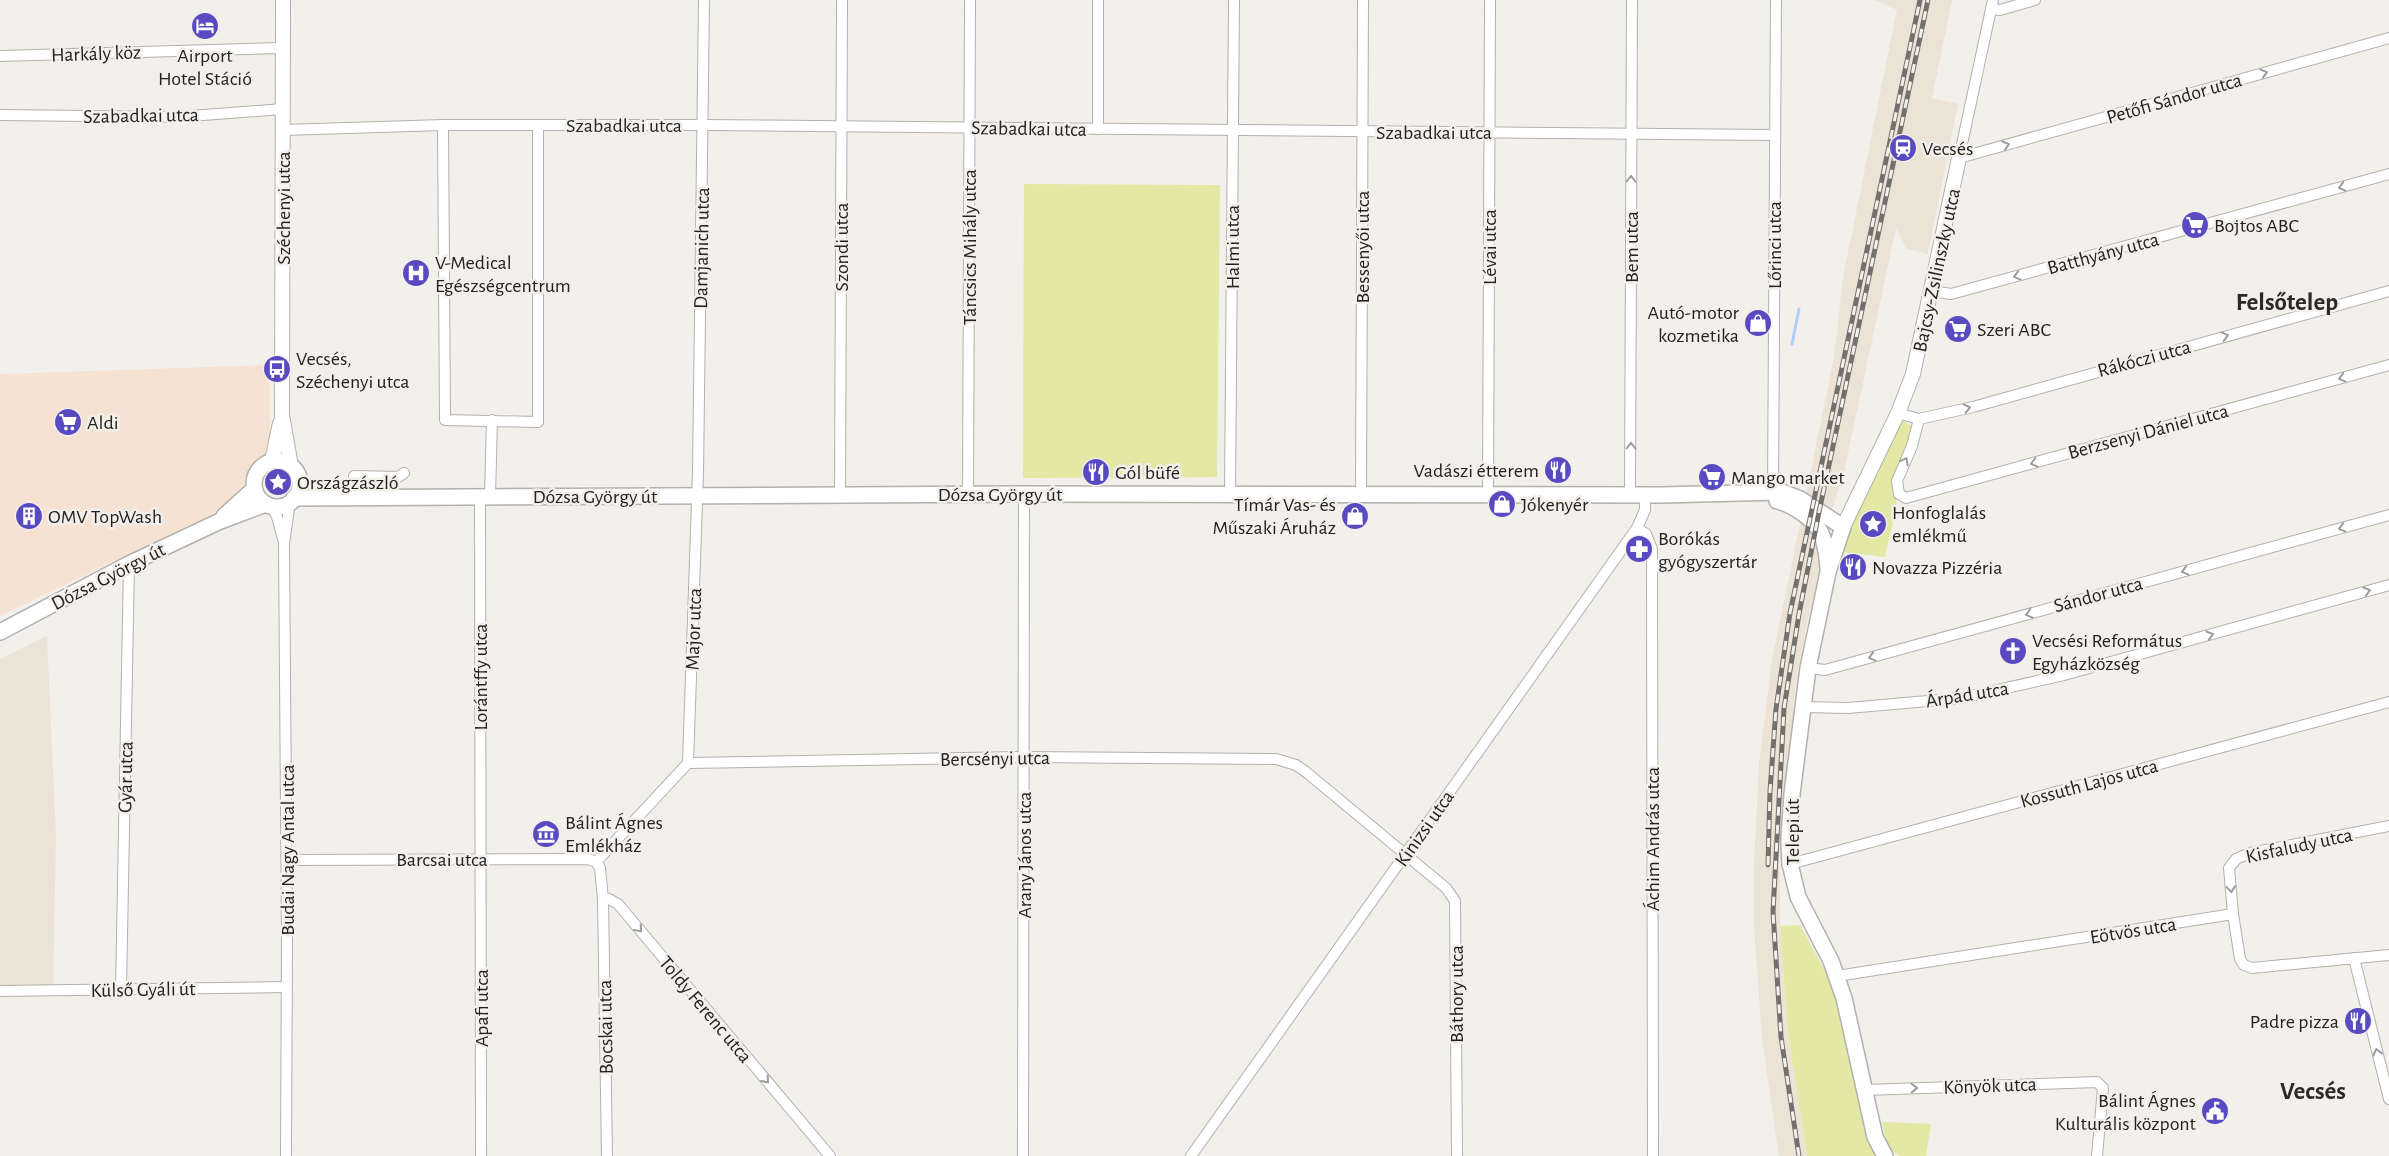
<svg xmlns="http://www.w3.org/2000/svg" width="2389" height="1156" font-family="'Alegreya Sans',sans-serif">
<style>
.commercial{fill:#f5e2d2}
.built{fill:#ece3d7}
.green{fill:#e3e8a5}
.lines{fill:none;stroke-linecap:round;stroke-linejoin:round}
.stream{stroke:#b1cef8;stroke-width:3}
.minor-casing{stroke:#b4b0ab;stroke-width:12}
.tertiary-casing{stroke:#b4b0ab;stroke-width:16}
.secondary-casing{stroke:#b4b0ab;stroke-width:18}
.minor{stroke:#fff;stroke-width:10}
.tertiary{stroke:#fff;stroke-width:14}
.secondary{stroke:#fff;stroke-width:15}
.rail-casing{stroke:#73706d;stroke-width:5}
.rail{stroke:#f3efea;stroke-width:3;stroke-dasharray:9;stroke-linecap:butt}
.oneway{stroke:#9c9c9b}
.labels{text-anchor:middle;stroke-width:5;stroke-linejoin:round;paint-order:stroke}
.street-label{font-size:20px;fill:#242220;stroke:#f3efea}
.poi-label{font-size:20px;fill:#242220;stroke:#f3efea;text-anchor:start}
.district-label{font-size:25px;font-weight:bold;fill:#2d2a26;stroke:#f3efea}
</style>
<rect width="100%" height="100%" fill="#f3efea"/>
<!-- commercial -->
<polygon class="commercial" points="269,365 270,448 255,464 247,481 233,497 210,515 0,616 0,374"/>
<!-- built -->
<g class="built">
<polygon points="1875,0 1952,0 1932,98 1958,104 1928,254 1907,249 1896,228 1844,472 1819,552 1819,578 1807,621 1795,689 1780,867 1780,926 1788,1034 1807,1156 1779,1156 1762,1038 1754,926 1754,865 1759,763 1772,660 1834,358 1843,277 1897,10"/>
<polygon points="47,636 56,837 53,990 0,991 0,659"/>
</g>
<!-- green -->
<g class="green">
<polygon points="1024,184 1220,185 1217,477 1023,478"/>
<polygon points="1904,421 1913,427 1906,453 1895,471 1892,481 1897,505 1885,557 1841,552 1849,528 1901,422"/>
<polygon points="1800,925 1833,986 1877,1156 1807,1156 1788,1034 1780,926"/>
<polygon points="1882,1122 1931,1124 1926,1156 1899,1156 1887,1145"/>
</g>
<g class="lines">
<!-- stream -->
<polyline class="stream" points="1792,344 1799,309"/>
<!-- minor casing -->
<g class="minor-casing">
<g id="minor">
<polyline points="1993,0 1959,158 2389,38"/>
<polyline points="1991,9 2000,10 2035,0"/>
<polyline points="0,56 282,48"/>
<polyline points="0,115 177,117 283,109"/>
<polyline points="443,125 445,420 538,422 538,125"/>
<polyline points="1098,129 1098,0"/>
<polyline points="283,130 443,125 702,125 1775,135"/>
<polyline points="1932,291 1951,294 2389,174"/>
<polyline points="1898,413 1919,419 1973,407 2389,291"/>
<polyline points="1919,419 1912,446 1897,481 1899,494 1906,498 2389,365"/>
<polyline points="1773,491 1776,0"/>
<polyline points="968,494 970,0"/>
<polyline points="1230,494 1234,0"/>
<polyline points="840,495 842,0"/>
<polyline points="1361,495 1363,0"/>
<polyline points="1488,495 1490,0"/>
<polyline points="1630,495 1632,0"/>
<polyline points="480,496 481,1156"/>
<polyline points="490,496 492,420"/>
<polyline points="354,497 354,476 398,477 404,473"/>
<polyline points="272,506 277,517 283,539"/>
<polyline points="1637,528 1646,534 1652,549 1653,1156"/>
<polyline points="1808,668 1825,670 2389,515"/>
<polyline points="1802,707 1848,708 1962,698 2064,675 2389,585"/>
<polyline points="688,763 698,473 704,0"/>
<polyline points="287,860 588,859 596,862"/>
<polyline points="596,862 688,763 1025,757 1276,759 1296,765 1306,772 1446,888 1455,901 1457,1156"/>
<polyline points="596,862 600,868 603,899 607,1156"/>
<polyline points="1790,864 2389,702"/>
<polyline points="603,899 609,899 618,904 830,1156"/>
<polyline points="2233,914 2229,868 2236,859 2250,853 2389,826"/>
<polyline points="2354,958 2389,1099"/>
<polyline points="1837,976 2233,914 2240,959 2244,965 2252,968 2389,955"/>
<polyline points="121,990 129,564"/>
<polyline points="0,991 287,987"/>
<polyline points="1865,1090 2097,1082 2103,1088 2097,1156"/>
<polyline points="286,1156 287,939 284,544 290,502"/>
<polyline points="1023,1156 1024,494"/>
<polyline points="1191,1156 1637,528 1645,510 1645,495"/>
</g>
</g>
<!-- tertiary casing -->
<g class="tertiary-casing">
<g id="tertiary">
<polyline points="283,0 282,415 291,466"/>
<polyline points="272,461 280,423"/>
<polyline points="1843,527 1898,413 1913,374 1959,158"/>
</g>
</g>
<!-- secondary casing -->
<g class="secondary-casing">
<g id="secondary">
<circle cx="277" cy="484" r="23"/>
<polyline points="294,498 1024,494 1661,495 1782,492 1800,499 1843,527"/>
<path d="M1777 501C1792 504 1814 519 1821 533 1826 544 1827 557 1828 568"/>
<polyline points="224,516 254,489"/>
<polyline points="1843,527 1828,572 1808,668 1792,794 1789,838 1790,864 1798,897 1831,961 1844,998 1875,1137 1885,1156"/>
<polyline points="0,632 129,564 218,522 266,504"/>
</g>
</g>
<!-- minor -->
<use href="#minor" class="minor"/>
<!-- tertiary -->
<use href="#tertiary" class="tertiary"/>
<!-- secondary -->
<use href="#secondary" class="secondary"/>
<!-- rail casing -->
<g class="rail-casing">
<g id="rail">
<polyline points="1768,865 1770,791 1776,709 1790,613 1920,0"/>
<polyline points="1799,1156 1781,1037 1773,912 1784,708 1799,614 1819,512 1928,0"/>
</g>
</g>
<!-- rail -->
<use href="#rail" class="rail"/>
</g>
<!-- one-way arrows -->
<defs><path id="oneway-chevron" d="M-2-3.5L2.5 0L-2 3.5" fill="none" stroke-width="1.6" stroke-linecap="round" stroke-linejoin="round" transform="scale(1.25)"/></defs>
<g class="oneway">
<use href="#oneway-chevron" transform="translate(2264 73) rotate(-16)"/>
<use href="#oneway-chevron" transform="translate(2006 145) rotate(-16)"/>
<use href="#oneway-chevron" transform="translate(1631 179) rotate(-90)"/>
<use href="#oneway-chevron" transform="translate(2342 187) rotate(165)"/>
<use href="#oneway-chevron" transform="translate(2017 276) rotate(165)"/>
<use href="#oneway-chevron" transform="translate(2225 336) rotate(-15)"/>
<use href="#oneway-chevron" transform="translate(2342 378) rotate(165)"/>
<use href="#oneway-chevron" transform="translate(1967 408) rotate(-13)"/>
<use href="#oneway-chevron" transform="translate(1631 446) rotate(-90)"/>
<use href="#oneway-chevron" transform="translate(1905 461) rotate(-61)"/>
<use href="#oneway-chevron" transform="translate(2034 463) rotate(165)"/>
<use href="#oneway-chevron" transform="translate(2342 528) rotate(165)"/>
<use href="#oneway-chevron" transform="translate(2185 571) rotate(165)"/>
<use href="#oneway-chevron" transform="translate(2367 591) rotate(-16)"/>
<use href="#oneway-chevron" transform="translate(2029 614) rotate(165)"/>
<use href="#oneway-chevron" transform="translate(2210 635) rotate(-16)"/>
<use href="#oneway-chevron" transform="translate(1872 657) rotate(165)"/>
<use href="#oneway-chevron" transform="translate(2231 889) rotate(85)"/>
<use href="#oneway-chevron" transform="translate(639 929) rotate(50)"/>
<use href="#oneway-chevron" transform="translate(2377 1052) rotate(-104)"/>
<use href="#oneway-chevron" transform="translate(766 1080) rotate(50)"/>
<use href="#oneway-chevron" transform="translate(1914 1088) rotate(-2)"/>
</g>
<!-- icons -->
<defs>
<g id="hotel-disc" transform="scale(1.4375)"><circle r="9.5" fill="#594ac2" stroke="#f3efea"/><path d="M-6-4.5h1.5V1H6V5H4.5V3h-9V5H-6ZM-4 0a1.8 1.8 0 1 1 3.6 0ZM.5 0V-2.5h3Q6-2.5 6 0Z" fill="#fff"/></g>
<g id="station-disc" transform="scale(1.4375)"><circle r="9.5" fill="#594ac2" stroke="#f3efea"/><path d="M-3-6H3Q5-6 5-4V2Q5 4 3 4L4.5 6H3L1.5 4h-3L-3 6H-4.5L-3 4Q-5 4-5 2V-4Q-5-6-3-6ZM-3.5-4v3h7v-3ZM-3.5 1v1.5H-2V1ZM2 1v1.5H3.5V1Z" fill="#fff"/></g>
<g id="supermarket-disc" transform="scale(1.4375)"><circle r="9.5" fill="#594ac2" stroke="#f3efea"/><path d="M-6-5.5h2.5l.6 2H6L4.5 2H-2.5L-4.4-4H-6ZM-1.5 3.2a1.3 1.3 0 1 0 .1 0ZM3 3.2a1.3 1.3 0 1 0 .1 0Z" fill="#fff"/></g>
<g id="hospital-disc" transform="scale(1.4375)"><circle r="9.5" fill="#594ac2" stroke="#f3efea"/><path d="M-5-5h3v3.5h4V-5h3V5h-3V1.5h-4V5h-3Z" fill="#fff"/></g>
<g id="shop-disc" transform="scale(1.4375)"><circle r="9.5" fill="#594ac2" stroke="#f3efea"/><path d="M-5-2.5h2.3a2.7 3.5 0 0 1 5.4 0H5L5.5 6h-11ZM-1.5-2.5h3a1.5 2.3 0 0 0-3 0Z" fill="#fff"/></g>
<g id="bus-disc" transform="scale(1.4375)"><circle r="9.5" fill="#594ac2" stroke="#f3efea"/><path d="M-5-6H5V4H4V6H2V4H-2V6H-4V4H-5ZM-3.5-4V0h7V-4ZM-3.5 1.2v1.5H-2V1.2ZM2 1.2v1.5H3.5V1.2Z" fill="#fff"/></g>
<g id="restaurant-disc" transform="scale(1.4375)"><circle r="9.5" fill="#594ac2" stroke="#f3efea"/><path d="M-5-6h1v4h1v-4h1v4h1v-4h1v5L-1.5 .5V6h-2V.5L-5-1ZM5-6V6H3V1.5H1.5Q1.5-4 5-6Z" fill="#fff"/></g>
<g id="sight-disc" transform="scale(1.4375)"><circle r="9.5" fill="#594ac2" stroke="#f3efea"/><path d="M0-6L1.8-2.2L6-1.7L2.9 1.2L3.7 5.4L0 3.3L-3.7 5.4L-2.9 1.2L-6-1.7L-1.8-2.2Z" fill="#fff"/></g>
<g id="building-disc" transform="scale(1.4375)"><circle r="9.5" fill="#594ac2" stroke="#f3efea"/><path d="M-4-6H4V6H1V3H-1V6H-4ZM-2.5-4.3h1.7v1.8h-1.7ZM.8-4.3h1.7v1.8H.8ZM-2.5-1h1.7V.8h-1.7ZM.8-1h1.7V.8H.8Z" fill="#fff"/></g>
<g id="pharmacy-disc" transform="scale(1.4375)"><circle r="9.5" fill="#594ac2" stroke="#f3efea"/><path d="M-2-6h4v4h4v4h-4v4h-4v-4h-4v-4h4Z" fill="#fff"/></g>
<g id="church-disc" transform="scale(1.4375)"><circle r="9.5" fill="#594ac2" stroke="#f3efea"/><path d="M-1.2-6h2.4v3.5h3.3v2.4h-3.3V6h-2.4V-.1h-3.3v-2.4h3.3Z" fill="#fff"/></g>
<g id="museum-disc" transform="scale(1.4375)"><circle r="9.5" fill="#594ac2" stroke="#f3efea"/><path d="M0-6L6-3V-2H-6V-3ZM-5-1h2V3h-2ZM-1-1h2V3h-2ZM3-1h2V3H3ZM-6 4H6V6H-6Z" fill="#fff"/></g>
<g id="civic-disc" transform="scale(1.4375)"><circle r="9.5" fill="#594ac2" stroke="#f3efea"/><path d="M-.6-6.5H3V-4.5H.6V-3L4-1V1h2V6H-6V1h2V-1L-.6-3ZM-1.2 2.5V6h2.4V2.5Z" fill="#fff"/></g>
</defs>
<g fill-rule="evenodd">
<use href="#hotel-disc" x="205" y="26"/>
<use href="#station-disc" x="1903" y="148"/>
<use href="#supermarket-disc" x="2195" y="225"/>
<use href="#hospital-disc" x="416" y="273"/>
<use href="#shop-disc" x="1758" y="323"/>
<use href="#supermarket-disc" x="1958" y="329"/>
<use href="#bus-disc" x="277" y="369"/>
<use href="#supermarket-disc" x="68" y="422"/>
<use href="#restaurant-disc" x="1558" y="470"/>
<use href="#restaurant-disc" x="1096" y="472"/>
<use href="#supermarket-disc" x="1712" y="477"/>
<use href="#sight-disc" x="278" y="482"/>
<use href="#shop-disc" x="1502" y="504"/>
<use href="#building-disc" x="29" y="516"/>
<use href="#shop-disc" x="1355" y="516"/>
<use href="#sight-disc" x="1873" y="524"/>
<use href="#pharmacy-disc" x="1639" y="549"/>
<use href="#restaurant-disc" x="1853" y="567"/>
<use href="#church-disc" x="2013" y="651"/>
<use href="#museum-disc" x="546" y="834"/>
<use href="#restaurant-disc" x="2358" y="1021"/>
<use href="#civic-disc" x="2215" y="1111"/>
</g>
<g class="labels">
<!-- street labels -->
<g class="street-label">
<text transform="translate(96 53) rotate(-2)" y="7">Harkály köz</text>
<text transform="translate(2174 98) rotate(-16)" y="7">Petőfi Sándor utca</text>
<text transform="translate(141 115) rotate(-1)" y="7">Szabadkai utca</text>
<text x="624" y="132">Szabadkai utca</text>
<text transform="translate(1029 128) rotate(1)" y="7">Szabadkai utca</text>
<text x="1434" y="139">Szabadkai utca</text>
<text transform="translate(283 208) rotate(-90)" y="7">Széchenyi utca</text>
<text transform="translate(1774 245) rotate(-90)" y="7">Lőrinci utca</text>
<text transform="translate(841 247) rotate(-90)" y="7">Szondi utca</text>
<text transform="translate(969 247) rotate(-90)" y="7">Táncsics Mihály utca</text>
<text transform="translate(1232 247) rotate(-90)" y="7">Halmi utca</text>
<text transform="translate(1362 247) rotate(-90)" y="7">Bessenyői utca</text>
<text transform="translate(1489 247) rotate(-90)" y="7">Lévai utca</text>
<text transform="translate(1631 247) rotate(-90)" y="7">Bem utca</text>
<text transform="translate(701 248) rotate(-89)" y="7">Damjanich utca</text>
<text transform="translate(2103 253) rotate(-15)" y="7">Batthyány utca</text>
<text transform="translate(1936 270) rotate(-78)" y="7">Bajcsy-Zsilinszky utca</text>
<text transform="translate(2144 358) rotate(-15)" y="7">Rákóczi utca</text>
<text transform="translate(2148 431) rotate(-15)" y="7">Berzsenyi Dániel utca</text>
<text x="1000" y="501">Dózsa György út</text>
<text x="595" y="503">Dózsa György út</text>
<text transform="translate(108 576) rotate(-27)" y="7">Dózsa György út</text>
<text transform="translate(2098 594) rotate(-15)" y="7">Sándor utca</text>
<text transform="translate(693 629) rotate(-88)" y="7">Major utca</text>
<text transform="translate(480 677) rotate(-90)" y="7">Lorántffy utca</text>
<text transform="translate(1967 694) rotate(-9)" y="7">Árpád utca</text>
<text transform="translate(995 758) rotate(-1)" y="7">Bercsényi utca</text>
<text transform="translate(125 777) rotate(-89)" y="7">Gyár utca</text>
<text transform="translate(2089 783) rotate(-15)" y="7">Kossuth Lajos utca</text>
<text transform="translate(1424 828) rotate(-55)" y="7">Kinizsi utca</text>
<text transform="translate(1792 832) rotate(-90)" y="7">Telepi út</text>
<text transform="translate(1652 839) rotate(-90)" y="7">Áchim András utca</text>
<text transform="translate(2299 845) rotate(-12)" y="7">Kisfaludy utca</text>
<text transform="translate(287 850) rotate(-90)" y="7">Budai Nagy Antal utca</text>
<text transform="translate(1024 855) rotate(-90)" y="7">Arany János utca</text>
<text x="442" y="866">Barcsai utca</text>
<text transform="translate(2133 930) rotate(-9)" y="7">Eötvös utca</text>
<text transform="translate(143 989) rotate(-1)" y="7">Külső Gyáli út</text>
<text transform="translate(1456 994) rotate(-90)" y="7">Báthory utca</text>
<text transform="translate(481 1008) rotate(-90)" y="7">Apafi utca</text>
<text transform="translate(706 1009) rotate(50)" y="7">Toldy Ferenc utca</text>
<text transform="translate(605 1027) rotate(-91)" y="7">Bocskai utca</text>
<text transform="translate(1990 1085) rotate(-2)" y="7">Könyök utca</text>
</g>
<!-- poi labels -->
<g class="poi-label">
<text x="205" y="62" text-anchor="middle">Airport<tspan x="205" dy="23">Hotel Stáció</tspan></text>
<text x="1922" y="155">Vecsés</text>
<text x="2214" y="232">Bojtos ABC</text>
<text x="435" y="269">V-Medical<tspan x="435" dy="23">Egészségcentrum</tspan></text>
<text x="1739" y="319" text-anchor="end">Autó-motor<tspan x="1739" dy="23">kozmetika</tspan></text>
<text x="1977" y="336">Szeri ABC</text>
<text x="296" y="365">Vecsés,<tspan x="296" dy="23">Széchenyi utca</tspan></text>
<text x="87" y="429">Aldi</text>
<text x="1539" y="477" text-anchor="end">Vadászi étterem</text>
<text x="1115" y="479">Gól büfé</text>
<text x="1731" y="484">Mango market</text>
<text x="297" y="489">Országzászló</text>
<text x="1336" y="511" text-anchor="end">Tímár Vas- és<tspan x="1336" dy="23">Műszaki Áruház</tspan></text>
<text x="1521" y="511">Jókenyér</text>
<text x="1892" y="519">Honfoglalás<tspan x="1892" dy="23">emlékmű</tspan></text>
<text x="48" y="523">OMV TopWash</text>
<text x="1658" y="545">Borókás<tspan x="1658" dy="23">gyógyszertár</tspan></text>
<text x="1872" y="574">Novazza Pizzéria</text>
<text x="2032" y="647">Vecsési Református<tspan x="2032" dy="23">Egyházközség</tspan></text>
<text x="565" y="829">Bálint Ágnes<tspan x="565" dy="23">Emlékház</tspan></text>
<text x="2339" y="1028" text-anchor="end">Padre pizza</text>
<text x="2196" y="1107" text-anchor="end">Bálint Ágnes<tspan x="2196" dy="23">Kulturális központ</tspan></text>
</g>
<!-- district labels -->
<g class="district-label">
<text x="2287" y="310">Felsőtelep</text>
<text x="2313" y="1099">Vecsés</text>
</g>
</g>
</svg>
